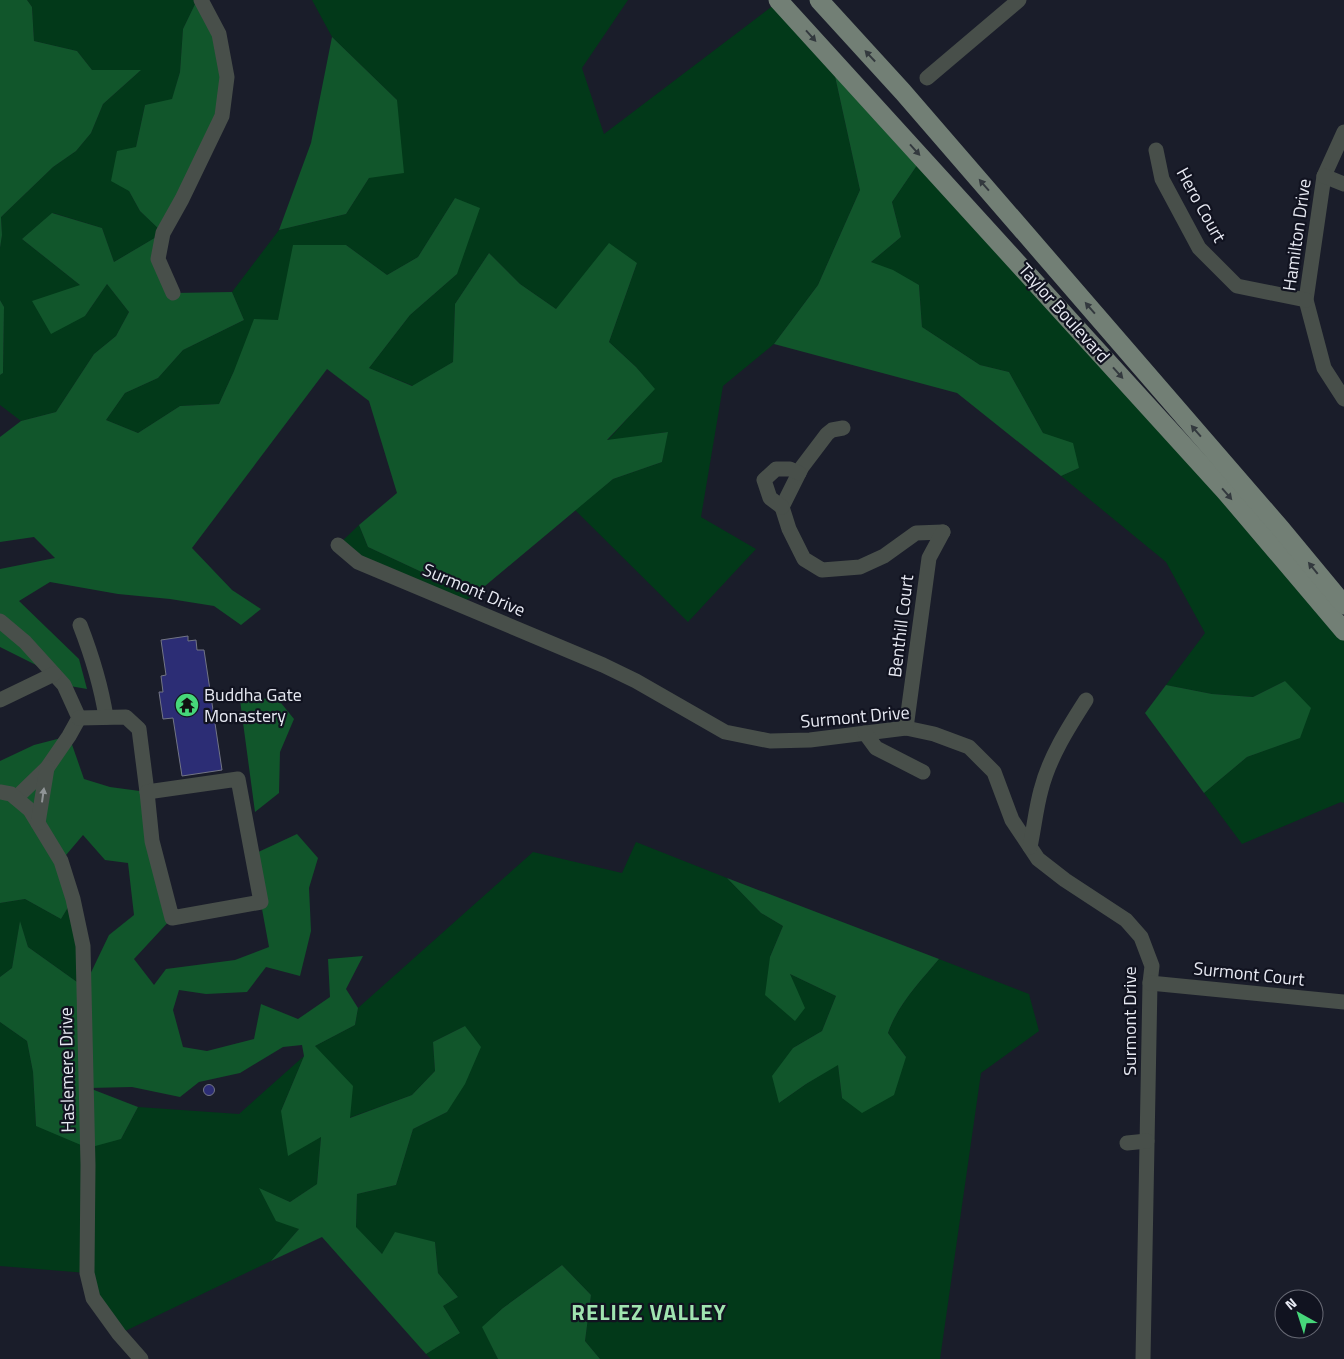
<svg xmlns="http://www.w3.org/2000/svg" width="1344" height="1359" font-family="'Titillium Web',sans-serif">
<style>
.green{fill:#023919}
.forest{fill:#11562b}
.building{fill:#2c2d75;stroke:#727585}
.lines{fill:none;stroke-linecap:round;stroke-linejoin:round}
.minor{stroke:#484f4a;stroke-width:15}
.major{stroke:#727f75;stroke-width:19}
.oneway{fill:#33393e}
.oneway2{fill:#909496}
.labels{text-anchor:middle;stroke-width:4.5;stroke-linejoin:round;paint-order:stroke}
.street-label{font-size:18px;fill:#e7e9f2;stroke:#111320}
.poi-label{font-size:18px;fill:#e7e9f2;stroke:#111320;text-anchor:start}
.district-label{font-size:22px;font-weight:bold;letter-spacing:1px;fill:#a0e4b0;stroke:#111320}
</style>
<rect width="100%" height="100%" fill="#1a1d2a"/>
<!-- green -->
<g class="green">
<polygon points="27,0 197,0 183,29 180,72 172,100 145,105 136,147 129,191 140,211 163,233 114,262 102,228 53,213 22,239 80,285 85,316 107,284 129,312 116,336 94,354 56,412 21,421 0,405 0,375 3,373 4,307 0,300 0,248 2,235 1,217 53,167 76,151 91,133 103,104 140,71 92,70 77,51 34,41 32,7"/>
<polygon points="312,0 628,0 582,68 604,134 779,1 831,58 860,190 818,285 774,344 723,386 701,517 756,549 688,622 575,510 613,479 662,462 667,432 607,441 654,389 636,367 609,342 637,263 556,309 520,284 489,253 455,304 453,362 413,386 369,368 410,315 457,274 455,198 418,257 387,275 346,245 234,371 219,404 180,406 138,433 106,420 125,393 158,378 183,350 244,320 232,292 279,230 346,214 369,178 397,100 332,37"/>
<polygon points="922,158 1344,631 1344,803 1341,802 1242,844 1204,793 1247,757 1299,738 1285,681 1253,697 1212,694 1166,685 1205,633 1166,562 1061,476 1079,468 1043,433 1009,372 980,365 922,327 919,285 871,262 901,237 892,202"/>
<polygon points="359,525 368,547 473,596 459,604 338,545"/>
<path d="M636 842 727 878 761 913 783 926 770 957 790 974 836 996 822 1031 793 1048 779 1103 806 1084 838 1064 842 1098 906 1057 888 1033C898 1004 919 983 939 959L1029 994 1039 1031 981 1073 940 1359H600L585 1341 591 1295 562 1265 503 1308 483 1327 498 1359H431L426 1354 460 1333 443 1306 458 1297 438 1273 435 1242 382 1254 356 1228 357 1194 396 1185 413 1129 447 1112 465 1026 433 1042 435 1071 412 1095 349 1118 315 1046 355 1025 358 1008 533 852 622 873Z"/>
<polygon points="25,899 61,919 73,899 84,987 28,947 20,922 12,968 0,977 0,903"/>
<polygon points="0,1022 27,1041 33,1072 36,1126 121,1139 138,1107 239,1114 304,1056 281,1111 321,1137 317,1184 290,1202 260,1189 299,1229 271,1261 119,1334 87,1273 0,1266"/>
</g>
<!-- forest -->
<g class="forest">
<polygon points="0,0 27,0 32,7 34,41 77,51 92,70 141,70 103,104 91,133 76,151 53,167 1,217 2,235 0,248"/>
<polygon points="197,0 219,34 222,116 158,259 173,293 232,292 244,320 183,350 158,378 125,393 106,420 138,433 180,406 219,404 234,371 254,319 278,320 293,245 346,245 387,275 418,257 455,198 480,208 457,274 410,315 369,368 412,386 453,362 455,304 489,253 520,284 556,309 609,243 637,263 609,342 636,367 655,389 607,440 668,432 662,462 613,479 473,596 368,547 359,525 397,493 369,401 327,369 192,548 232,590 261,609 241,625 214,606 170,599 118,594 50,582 19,601 79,659 87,689 64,685 54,674 0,647 0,569 55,558 34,537 0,542 0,437 21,421 56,412 94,354 116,336 129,312 107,284 85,316 51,334 32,301 80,285 22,239 52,213 102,228 114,262 163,233 140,211 129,191 111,181 117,151 136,147 145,105 172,99 180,72 183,29"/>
<polygon points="332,37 397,100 404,173 369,178 346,214 279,230 311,143"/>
<polygon points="831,58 922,158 892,202 901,237 871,262 893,270 919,285 922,327 980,365 1009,372 1043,433 1073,443 1079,468 1061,476 957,393 774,344 818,285 860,190"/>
<polygon points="0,300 4,307 3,373 0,375"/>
<polygon points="1285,681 1311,708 1300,738 1247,757 1204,793 1145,713 1166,685 1212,694 1253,697"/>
<polygon points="277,698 294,719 280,752 279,793 255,812 240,700"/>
<polygon points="69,736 84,779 110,787 147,792 172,918 134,959 154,985 166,969 235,960 269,947 252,855 297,834 318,858 309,888 311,931 300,976 266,967 247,992 206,994 179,990 173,1010 183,1047 207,1051 254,1039 261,1004 298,1019 330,997 328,959 363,956 346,989 358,1008 355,1025 315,1046 353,1086 350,1118 412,1095 435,1071 433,1042 465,1026 481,1047 465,1084 447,1112 413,1129 396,1185 357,1194 356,1227 382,1254 395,1232 435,1242 438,1273 458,1297 443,1306 460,1333 426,1354 322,1237 271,1261 299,1229 276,1221 259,1188 290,1202 317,1184 321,1137 288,1156 281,1111 304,1056 302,1045 283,1047 240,1073 199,1082 180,1097 132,1087 89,1088 138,1107 121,1139 88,1148 36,1126 33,1072 27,1041 0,1022 0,977 12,968 20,921 28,947 84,987 109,935 134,915 128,863 105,860 83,835 61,861 73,899 61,919 25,899 0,903 0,761 34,745"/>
<path d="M727 878 939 959C919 983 898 1004 888 1033L906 1057 894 1095 862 1113 842 1098 838 1065 806 1084 779 1103 772 1076 793 1048 822 1031 836 996 790 974 805 1008 795 1021 765 995 770 957 783 926 761 913Z"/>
<polygon points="562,1265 591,1295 585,1341 600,1359 498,1359 482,1327 503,1308"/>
</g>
<!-- building -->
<g class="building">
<polygon points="188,636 188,641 196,640 197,650 204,650 222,770 182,776 173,718 163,719 159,692 163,692 161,676 166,675 161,640"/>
<circle cx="209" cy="1090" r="5.5"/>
</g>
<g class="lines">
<!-- minor -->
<g class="minor">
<polyline points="927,78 1019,0"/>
<polyline points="1344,132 1324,176 1306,300 1324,368 1344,399"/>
<polyline points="1156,150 1162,179 1199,248 1237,286 1306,300"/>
<polyline points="1324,176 1344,184"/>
<polyline points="173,293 158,259 163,233 182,199 222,116 227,77 219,34 201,0"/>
<polyline points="843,428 832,430 827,434 802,467 782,507 789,529 804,559 822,570 860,567 884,556 916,533 943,532"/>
<polyline points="782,507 770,498 764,480 776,469 790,469 799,473"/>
<polyline points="338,545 358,562 603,665 636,681 725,732 770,741 810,740 906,728 934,734 969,747 994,772 1012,820 1038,859 1065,880 1126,920 1141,937 1152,966 1150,983 1143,1359"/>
<polyline points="0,621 25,642 64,685 79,718 69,736 47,768 16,798"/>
<path d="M80 625C92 656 101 685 106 717"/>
<polyline points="0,700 54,674"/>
<polyline points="79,718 126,717 139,729 147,792"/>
<polyline points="906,728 929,558 943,532"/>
<polyline points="865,733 876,748 923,772"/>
<polygon points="238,779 261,902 172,918 152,841 147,792"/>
<polyline points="0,792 11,794 30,810 61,861 73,899 83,946 88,1165 87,1273 93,1298 119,1334 141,1359"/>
<polyline points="38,823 47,768"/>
<path d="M1030 847C1034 828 1036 808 1041 790 1049 758 1068 728 1086 700"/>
<polyline points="1150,983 1344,1002"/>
<polyline points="1127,1143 1147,1141"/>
</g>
<!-- major -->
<g class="major">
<polyline points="778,0 1225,491 1344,631"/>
<polyline points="819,0 903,92 1282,530 1344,605"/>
</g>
</g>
<!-- one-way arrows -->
<defs><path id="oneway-solid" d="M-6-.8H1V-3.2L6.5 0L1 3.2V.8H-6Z" transform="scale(1.25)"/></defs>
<g class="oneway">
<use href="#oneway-solid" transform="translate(811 36) rotate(48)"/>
<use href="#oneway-solid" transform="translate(870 56) rotate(-133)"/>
<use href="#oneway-solid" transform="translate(915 150) rotate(48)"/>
<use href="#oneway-solid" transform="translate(984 185) rotate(-131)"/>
<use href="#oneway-solid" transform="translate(1090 308) rotate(-131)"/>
<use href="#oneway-solid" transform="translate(1118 373) rotate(48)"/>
<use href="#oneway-solid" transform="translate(1196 431) rotate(-131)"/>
<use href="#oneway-solid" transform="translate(1227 494) rotate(49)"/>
<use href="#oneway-solid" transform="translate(1313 568) rotate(-129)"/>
</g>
<use class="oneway2" href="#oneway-solid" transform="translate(43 795) rotate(-82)"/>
<!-- icons -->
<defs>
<g id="temple-disc" transform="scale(1.25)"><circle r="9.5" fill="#46d77a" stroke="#111320"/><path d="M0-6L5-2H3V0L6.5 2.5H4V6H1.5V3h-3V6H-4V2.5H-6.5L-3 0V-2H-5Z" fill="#111"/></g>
</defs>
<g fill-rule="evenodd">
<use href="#temple-disc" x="187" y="705"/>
</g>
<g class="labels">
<!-- street labels -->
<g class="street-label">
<text transform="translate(1201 205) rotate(61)" y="6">Hero Court</text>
<text transform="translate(1297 235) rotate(-82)" y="6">Hamilton Drive</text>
<text transform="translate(1064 313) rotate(48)" y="6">Taylor Boulevard</text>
<text transform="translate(474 590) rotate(23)" y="6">Surmont Drive</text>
<text transform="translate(901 626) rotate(-83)" y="6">Benthill Court</text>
<text transform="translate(855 717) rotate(-5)" y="6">Surmont Drive</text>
<text transform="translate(1249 974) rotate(6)" y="6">Surmont Court</text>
<text transform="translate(1130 1021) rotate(-90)" y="6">Surmont Drive</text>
<text transform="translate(67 1070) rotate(-91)" y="6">Haslemere Drive</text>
</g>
<!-- poi labels -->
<g class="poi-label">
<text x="204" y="701">Buddha Gate<tspan x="204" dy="21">Monastery</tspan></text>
</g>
<!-- district labels -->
<g class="district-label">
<text x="649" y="1320">RELIEZ VALLEY</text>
</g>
</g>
<!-- north arrow -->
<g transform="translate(1299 1314) rotate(321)"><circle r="24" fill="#111320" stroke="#676974"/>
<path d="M0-4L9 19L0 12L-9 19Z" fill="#46d77a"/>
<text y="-8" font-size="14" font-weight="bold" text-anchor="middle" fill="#e7e9f2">N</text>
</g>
</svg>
